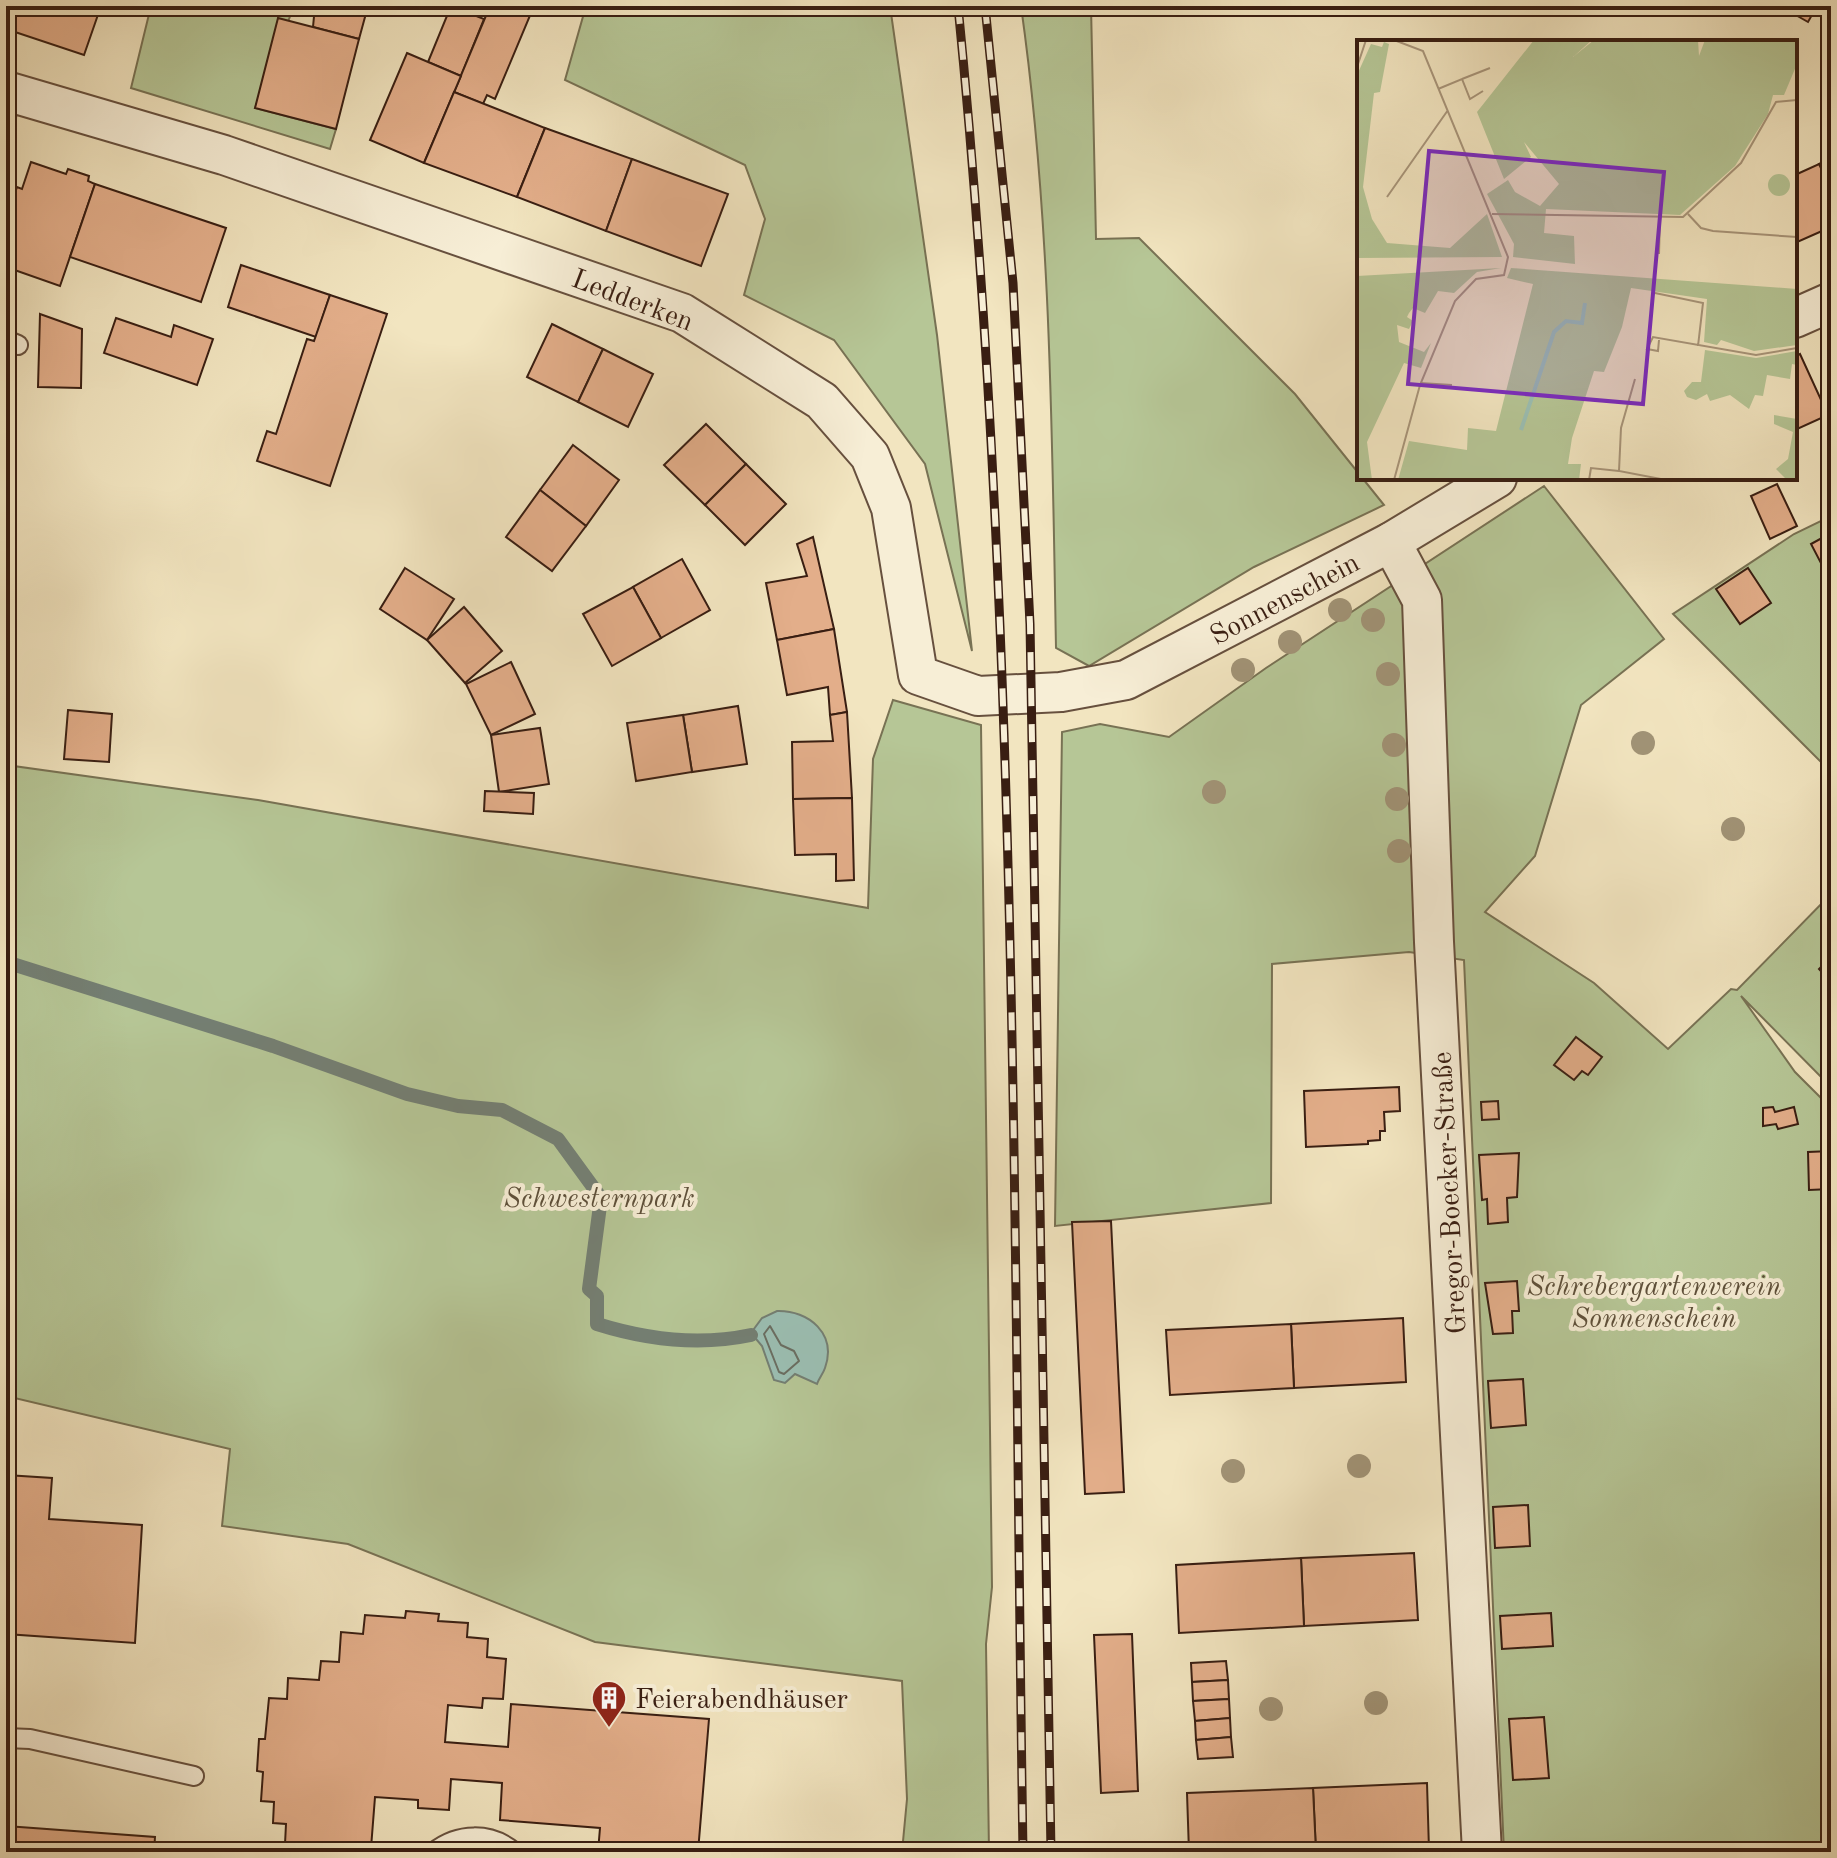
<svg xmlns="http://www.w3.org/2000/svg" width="1837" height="1858" font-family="'Old Standard TT',serif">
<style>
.green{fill:#b6c696;stroke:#787254;stroke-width:2}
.water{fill:#9bbfb3;stroke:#747f73;stroke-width:2}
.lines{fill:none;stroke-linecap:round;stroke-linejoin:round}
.shore{stroke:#6a6e62;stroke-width:2}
.stream{stroke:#747f73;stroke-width:14}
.building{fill:#e3ae8a;stroke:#391e12;stroke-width:2}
.lane-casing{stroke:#67503e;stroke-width:22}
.street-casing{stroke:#67503e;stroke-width:42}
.lane{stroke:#f7eed6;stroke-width:18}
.street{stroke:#f7eed6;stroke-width:38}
.rail-casing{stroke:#391e12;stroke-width:9}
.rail{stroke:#f7eed6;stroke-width:6;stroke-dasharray:18;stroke-linecap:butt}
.tree{fill:#a19376}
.labels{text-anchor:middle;stroke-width:8;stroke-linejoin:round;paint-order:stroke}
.street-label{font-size:28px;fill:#391e12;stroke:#f7eed6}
.park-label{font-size:28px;font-style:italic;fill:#5e503a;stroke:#f7eed6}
.poi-label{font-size:28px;fill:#391e12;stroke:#f7eed6;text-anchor:start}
.inset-river{fill:none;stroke:#9bbfb3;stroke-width:4}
.inset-road{fill:none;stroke:#a8957a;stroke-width:2}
.view{fill:#7b2cbf;fill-opacity:0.15;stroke:#7b2cbf;stroke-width:4}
.inset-edge{fill:none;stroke:#391e12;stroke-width:4}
</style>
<rect width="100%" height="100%" fill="#f2e5c0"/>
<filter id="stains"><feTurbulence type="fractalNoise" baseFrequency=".0025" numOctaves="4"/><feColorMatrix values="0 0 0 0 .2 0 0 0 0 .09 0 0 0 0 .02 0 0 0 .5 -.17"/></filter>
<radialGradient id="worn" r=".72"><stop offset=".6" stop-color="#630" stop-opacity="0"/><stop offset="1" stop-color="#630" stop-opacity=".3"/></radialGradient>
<!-- green -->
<g class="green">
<polygon points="151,6 294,6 255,108 336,129 330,149 131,88"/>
<polygon points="586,6 890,6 937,335 972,651 925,464 834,340 744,295 765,219 745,165 565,80"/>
<path d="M1021 6H1091L1096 239 1139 238 1295 394 1384 505 1254 567 1089 666 1056 648C1052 434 1051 218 1021 6Z"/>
<polygon points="1544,486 1664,639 1581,705 1535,856 1485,912 1594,983 1668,1049 1731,989 1737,990 1831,894 1831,1087 1741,996 1795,1072 1831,1108 1831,1852 1504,1852 1464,960 1409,952 1272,964 1271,1203 1055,1226 1062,732 1100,724 1169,737 1266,668"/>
<polygon points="1831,516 1831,772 1673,614 1794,534"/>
<polygon points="893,700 981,725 992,1587 986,1644 989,1852 902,1852 907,1799 902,1681 595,1642 348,1544 222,1526 230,1449 6,1396 6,765 258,800 868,908 873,759"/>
</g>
<!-- water -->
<path class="water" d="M777 1311C809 1310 837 1334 825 1368 823 1374 819 1378 817 1384L795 1374 785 1383 774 1380 762 1346 751 1333 762 1318Z"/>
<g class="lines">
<!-- shore -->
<polygon class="shore" points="770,1326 781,1345 794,1351 799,1361 784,1374 779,1372 764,1334"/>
<!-- stream -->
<path class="stream" d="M6 962 273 1046 407 1094 458 1106 502 1110 558 1139 601 1198 589 1289 597 1296V1324C648 1340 699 1346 751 1335"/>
</g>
<!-- building -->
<g class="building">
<polygon points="6,6 101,6 84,55 6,29"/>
<polygon points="315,6 368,6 359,39 313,27"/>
<polygon points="451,6 484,19 461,76 428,62"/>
<polygon points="490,6 534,6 495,99 487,95 483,104 454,92"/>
<polygon points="1780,6 1817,6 1808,22"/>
<polygon points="278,18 359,39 336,129 255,108"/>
<polygon points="407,53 461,76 424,163 370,140"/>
<polygon points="454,92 545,128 517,197 424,163"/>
<polygon points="545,128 632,159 606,231 517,197"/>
<polygon points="1831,158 1831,189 1819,164"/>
<polygon points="632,159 728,194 701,266 606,231"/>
<polygon points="31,162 66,174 68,169 89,176 88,181 95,184 60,286 6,267 6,219 17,187 22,189"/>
<polygon points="1819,164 1831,189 1831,227 1795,243 1795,175"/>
<polygon points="95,184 226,228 201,302 70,257"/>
<polygon points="241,265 330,295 316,337 228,307"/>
<polygon points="330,295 387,314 330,486 257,461 267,431 276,434 307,339 314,341"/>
<polygon points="40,314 82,329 81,388 38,387"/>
<polygon points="116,318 171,337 174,325 213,339 197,385 104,353"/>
<polygon points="552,324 603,349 578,402 527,377"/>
<polygon points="603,349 653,374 628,427 578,402"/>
<polygon points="1800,354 1828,415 1795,430 1795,357"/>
<polygon points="706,424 746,464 705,505 664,465"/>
<polygon points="573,445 619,480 586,526 540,490"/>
<polygon points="746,464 786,504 745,545 705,505"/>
<polygon points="1777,484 1797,526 1770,539 1751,496"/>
<polygon points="540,490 586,526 552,571 506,537"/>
<polygon points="1831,533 1831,563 1823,567 1811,544"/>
<polygon points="813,537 834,629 777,640 766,583 807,576 797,544"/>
<polygon points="682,559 710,610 661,638 633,587"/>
<polygon points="405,568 454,599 427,640 380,609"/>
<polygon points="1748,568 1771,603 1740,624 1716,589"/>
<polygon points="633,587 661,638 612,666 583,614"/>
<polygon points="464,607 502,651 465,683 427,640"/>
<polygon points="834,629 847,712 830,715 828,687 787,695 777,640"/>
<polygon points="511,662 535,714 491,735 466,684"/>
<polygon points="738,706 747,764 692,772 683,715"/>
<polygon points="68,710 112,714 109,762 64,759"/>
<polygon points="847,712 852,798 793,799 792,742 833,741 830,715"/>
<polygon points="683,715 692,772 636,781 627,723"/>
<polygon points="540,728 549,784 499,792 491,735"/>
<polygon points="485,791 534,793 533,814 484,811"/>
<polygon points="852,798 854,880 836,881 836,854 795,855 793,799"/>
<polygon points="1831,957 1831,982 1819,969"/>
<polygon points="1576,1037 1602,1057 1588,1075 1582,1071 1574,1080 1554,1065"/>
<polygon points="1399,1087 1400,1111 1384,1112 1385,1131 1380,1131 1380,1140 1368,1141 1368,1144 1306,1147 1304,1091"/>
<polygon points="1498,1101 1499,1119 1482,1120 1481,1102"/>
<polygon points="1773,1107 1775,1112 1794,1107 1798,1124 1778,1129 1776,1124 1763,1126 1763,1108"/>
<polygon points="1831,1151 1831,1189 1809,1190 1808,1152"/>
<polygon points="1519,1153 1517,1197 1507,1198 1508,1222 1488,1224 1487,1199 1482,1200 1479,1155"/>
<polygon points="1111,1221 1124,1492 1085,1494 1072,1222"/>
<polygon points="1517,1281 1519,1311 1512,1311 1513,1333 1493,1334 1485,1283"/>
<polygon points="1403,1318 1406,1382 1294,1388 1291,1324"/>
<polygon points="1291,1324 1294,1388 1170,1395 1166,1330"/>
<polygon points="1523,1379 1526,1425 1491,1428 1488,1381"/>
<polygon points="6,1475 52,1478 49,1519 142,1525 135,1643 6,1634"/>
<polygon points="1528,1505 1530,1546 1495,1548 1493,1507"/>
<polygon points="1414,1553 1418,1620 1304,1626 1301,1558"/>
<polygon points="1301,1558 1304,1626 1179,1633 1176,1565"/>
<polygon points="406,1611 439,1614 438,1621 468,1623 467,1637 488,1639 487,1657 506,1659 503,1699 483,1698 482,1708 448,1705 445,1742 508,1747 511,1704 709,1719 698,1852 598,1852 600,1828 500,1820 502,1783 451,1779 449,1810 418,1808 418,1800 375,1797 371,1848 405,1852 296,1852 296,1845 285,1844 286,1824 273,1823 274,1802 261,1801 263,1772 257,1771 259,1739 265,1739 269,1698 287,1699 288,1678 319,1680 321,1661 339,1662 341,1632 363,1634 365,1615 405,1618"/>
<polygon points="1551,1613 1553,1646 1502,1649 1500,1616"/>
<polygon points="1132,1634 1138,1791 1101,1793 1094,1635"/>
<polygon points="1226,1661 1228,1680 1192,1682 1191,1663"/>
<polygon points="1228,1680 1229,1699 1193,1701 1192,1682"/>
<polygon points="1229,1699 1230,1718 1195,1721 1193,1701"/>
<polygon points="1544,1717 1549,1778 1513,1780 1509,1719"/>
<polygon points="1230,1718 1231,1737 1196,1740 1195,1721"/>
<polygon points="1231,1737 1233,1757 1198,1759 1196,1740"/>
<polygon points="1427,1783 1429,1850 1316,1852 1313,1788"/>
<polygon points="1313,1788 1316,1852 1189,1852 1187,1793"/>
<polygon points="6,1826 155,1837 154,1852 6,1852"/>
<polygon points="1559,1847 1559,1852 1524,1852 1524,1849"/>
</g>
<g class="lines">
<!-- lane casing -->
<g class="lane-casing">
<g id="lane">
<polyline points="6,117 10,92"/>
<polyline points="6,340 18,345"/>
<polyline points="6,1738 30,1739 194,1776"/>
<path d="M434 1852C458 1833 490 1832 514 1852"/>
</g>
</g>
<!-- street casing -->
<g class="street-casing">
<g id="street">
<polyline points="6,91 224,155 682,313 822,401 870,456 891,508 918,675 978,696 1061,692 1126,680 1391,542 1497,478"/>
<polyline points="1795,318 1831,302"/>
<polyline points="1391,542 1422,600 1434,942 1482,1852"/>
</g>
</g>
<!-- lane -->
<use href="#lane" class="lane"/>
<!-- street -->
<use href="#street" class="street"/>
<!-- rail casing -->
<g class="rail-casing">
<g id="rail">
<path d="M958 6C1019 619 1013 1237 1023 1852"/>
<polyline points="985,6 1013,283 1030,624 1051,1852"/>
</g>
</g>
<!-- rail -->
<use href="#rail" class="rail"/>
</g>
<!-- trees -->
<g class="tree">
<circle cx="1340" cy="610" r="12"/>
<circle cx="1373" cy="620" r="12"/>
<circle cx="1290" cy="642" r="12"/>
<circle cx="1243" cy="670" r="12"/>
<circle cx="1388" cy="674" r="12"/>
<circle cx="1643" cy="743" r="12"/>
<circle cx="1394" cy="745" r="12"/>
<circle cx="1214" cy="792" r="12"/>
<circle cx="1397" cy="799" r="12"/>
<circle cx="1733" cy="829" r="12"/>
<circle cx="1399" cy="851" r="12"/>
<circle cx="1359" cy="1466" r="12"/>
<circle cx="1233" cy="1471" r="12"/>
<circle cx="1376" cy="1703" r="12"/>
<circle cx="1271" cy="1709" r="12"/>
</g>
<!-- icons -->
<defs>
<g id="building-pin" transform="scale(1.8)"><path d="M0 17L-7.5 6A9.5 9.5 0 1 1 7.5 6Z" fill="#8f2418" stroke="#f7eed6"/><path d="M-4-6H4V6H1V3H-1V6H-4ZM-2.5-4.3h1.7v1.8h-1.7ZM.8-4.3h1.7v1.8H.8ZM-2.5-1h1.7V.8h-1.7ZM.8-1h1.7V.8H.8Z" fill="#fff"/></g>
</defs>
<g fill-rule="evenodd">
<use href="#building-pin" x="609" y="1698"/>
</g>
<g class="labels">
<!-- street labels -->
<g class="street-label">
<text transform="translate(633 299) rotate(21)" y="10">Ledderken</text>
<text transform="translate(1284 598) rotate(-28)" y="10">Sonnenschein</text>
<text transform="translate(1448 1193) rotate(-93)" y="10">Gregor-Boecker-Straße</text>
</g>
<!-- park labels -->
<g class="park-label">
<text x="599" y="1207">Schwesternpark</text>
<text x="1654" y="1295">Schrebergartenverein<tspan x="1654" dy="32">Sonnenschein</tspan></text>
</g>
<!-- poi labels -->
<g class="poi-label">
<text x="635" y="1708">Feierabendhäuser</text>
</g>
</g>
<!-- overview -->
<g transform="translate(1357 40)">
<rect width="440" height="440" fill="#f2e5c0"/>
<path d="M177 0H235L216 17 237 0H341L342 16 348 0H440V24L427 55H416L411 74 378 126 323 175 189 169 187 193 217 196 218 224 156 217 157 204 130 154 151 140 158 152 183 166 202 144 167 102 174 117 147 139 120 72ZM27 2 32 4 23 52 17 53 6 147 15 179 30 203 93 208 130 174 145 217 0 218V35L14 4 25 7ZM411 145a11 11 0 1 1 22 0a11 11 0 1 1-22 0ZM144 228 120 232 97 253 81 251 68 273 56 268 52 273 50 277 56 281 52 289 40 285 42 302 67 312 74 303 64 328 47 323 10 402 15 440H0V236ZM154 228 440 249V305L397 311 364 300 360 305 347 302 350 259 274 248 265 287 247 332 237 331 215 398 211 424H224L222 440H41L52 401 110 410 111 388 139 391 176 244 150 238ZM348 310 399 318 440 311V325L435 324 433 339 410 335 406 356 398 355 392 369 373 355 353 361 350 354 339 360 330 357 327 351 335 342H344ZM417 375 440 379 439 440H430L419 429 431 419 436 392 417 384Z" fill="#b6c696"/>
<path class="inset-river" d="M164 390 197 292 209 281 225 283 228 263"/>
<path class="inset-road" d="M0 27 9 0M105 39 133 28M81 49 105 39 113 59 126 51M30 157 91 70M135 174 326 177 384 123 419 62 440 60M331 174 344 188 356 191 440 197M302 214 303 177M298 253 346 263 341 306M302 300 301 311 290 309 296 297 399 315 440 308M278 339 264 388 262 431 309 440M63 343 95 345M37 440 63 345 98 261 119 239 147 235 151 217 66 11 37 0M232 440 234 428 262 431"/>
<path class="view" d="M72 111 307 132 286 364 51 344Z"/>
<rect width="440" height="440" class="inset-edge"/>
</g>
<!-- margin -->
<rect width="1837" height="1858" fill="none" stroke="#f2e5c0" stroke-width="32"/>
<rect x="8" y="8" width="1821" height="1842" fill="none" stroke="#391e12" stroke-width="4"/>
<rect x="16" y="16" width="1805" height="1826" fill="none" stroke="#391e12" stroke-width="2"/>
<rect width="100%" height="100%" filter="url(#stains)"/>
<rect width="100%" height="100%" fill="url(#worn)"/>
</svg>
